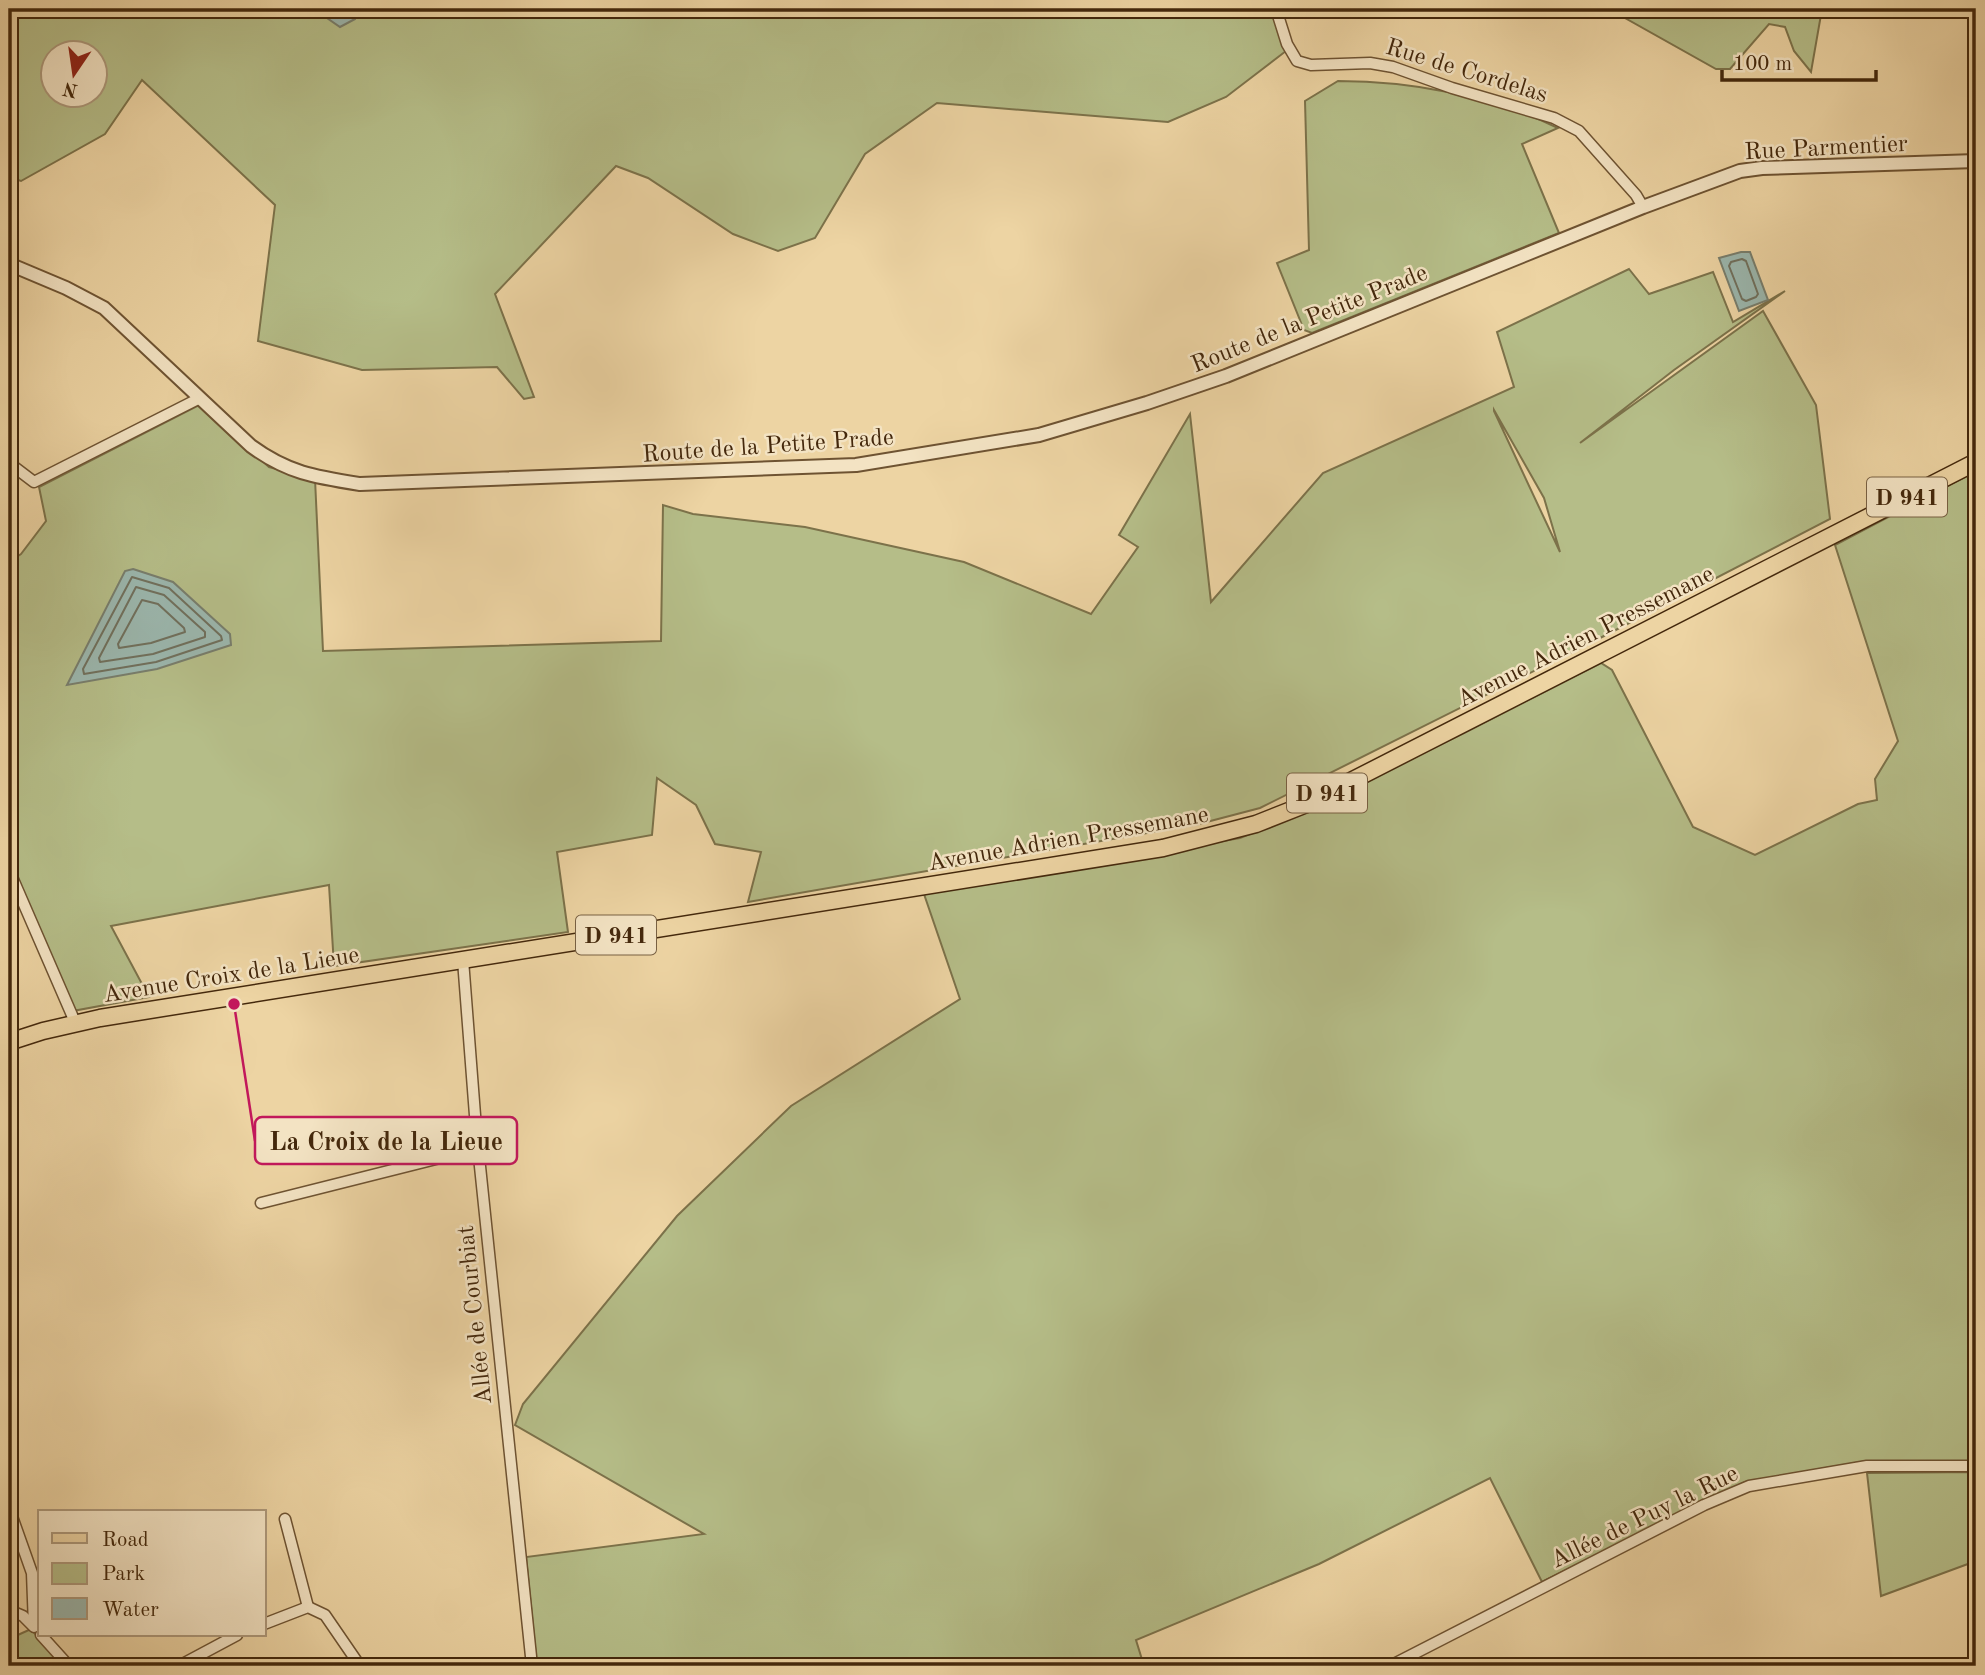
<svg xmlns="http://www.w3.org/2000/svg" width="1985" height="1675" font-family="'Old Standard TT',serif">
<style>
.green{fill:#b5bd88;stroke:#7c724a;stroke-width:2;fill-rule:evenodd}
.water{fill:#9bb7ae;stroke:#787e6d;stroke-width:2}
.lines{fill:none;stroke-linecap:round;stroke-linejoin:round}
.shore{stroke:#70705d;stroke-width:2}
.minor-casing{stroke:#6e5332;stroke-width:13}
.tertiary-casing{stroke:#6e5332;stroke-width:16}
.primary-casing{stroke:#44280c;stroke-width:19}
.minor{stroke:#f3e3c3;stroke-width:10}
.tertiary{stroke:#f3e3c3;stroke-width:12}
.primary{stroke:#edd4a3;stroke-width:16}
.labels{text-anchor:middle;stroke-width:5;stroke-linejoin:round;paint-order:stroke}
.shield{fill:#f3e3c3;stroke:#786043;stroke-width:2}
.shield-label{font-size:23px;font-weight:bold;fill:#44280c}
.street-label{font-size:24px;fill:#44280c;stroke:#f3e3c3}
.leader{fill:none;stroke:#c2185b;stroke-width:2.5}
.callout-dot{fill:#c2185b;stroke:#f3e3c3;stroke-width:2.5}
.callout{fill:#f3e3c3;stroke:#c2185b;stroke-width:2.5}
.callout-label{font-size:26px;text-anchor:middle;font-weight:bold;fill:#44280c}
</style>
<rect width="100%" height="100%" fill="#edd4a3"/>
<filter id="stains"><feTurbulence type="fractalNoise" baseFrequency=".00286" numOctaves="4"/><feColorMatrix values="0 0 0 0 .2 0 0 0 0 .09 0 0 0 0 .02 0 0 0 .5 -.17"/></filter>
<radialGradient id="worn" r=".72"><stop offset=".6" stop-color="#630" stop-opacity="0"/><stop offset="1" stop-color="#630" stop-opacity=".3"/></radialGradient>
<!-- green -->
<g class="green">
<path d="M9 9H1272L1286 51 1226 97 1168 122 937 103 865 154 815 238 778 251 733 234 648 178 616 166 495 294 534 397 524 399 497 367 362 370 258 341 275 205 142 80 105 134 21 181 9 177ZM52 52H94V94H52Z"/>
<polygon points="1609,9 1822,9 1811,72 1794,51 1785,27 1769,24 1730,69 1716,69"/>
<path d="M1338 81C1412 81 1491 96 1558 128L1522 144 1559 233 1312 333 1304 330 1277 263 1309 250 1305 101Z"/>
<path d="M1629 269 1649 294 1713 272 1733 322 1785 291 1674 370 1580 443 1763 311 1816 405 1830 519 1606 635 1260 808 1199 824 748 902 761 852 715 844 696 805 657 778 652 835 557 852 568 932 334 966 329 885 111 926 149 997 67 1012 9 880V562L21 554 46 521 39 487 201 404 269 467 315 479 323 651 661 641 663 505 693 514 805 527 964 562 1091 614 1138 547 1119 535 1190 414 1211 602 1323 473 1514 387 1497 332ZM1494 410 1544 498 1560 552 1494 411Z"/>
<polygon points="1976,471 1976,1462 1866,1461 1745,1482 1542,1582 1490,1478 1319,1564 1136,1640 1144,1666 537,1666 526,1557 704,1534 515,1425 523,1404 677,1216 791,1106 960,999 924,894 1240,838 1281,822 1464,733 1601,663 1612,670 1693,827 1755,855 1858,804 1877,800 1875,779 1898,741 1835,545"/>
<polygon points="1976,1472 1976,1561 1881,1596 1867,1473"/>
<polygon points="31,1629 63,1666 9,1666 9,1639"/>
</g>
<!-- water -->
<g class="water">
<polygon points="314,9 356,9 355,19 340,27"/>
<polygon points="1741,252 1750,252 1768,300 1739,311 1719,258"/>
<polygon points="133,569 173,582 230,634 231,645 157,669 67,685 125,571"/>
</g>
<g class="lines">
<!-- shore -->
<g class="shore">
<polygon points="1742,259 1746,261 1758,294 1756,297 1746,301 1742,299 1729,266 1731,262"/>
<polygon points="132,577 169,588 221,636 222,640 156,662 84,674 83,669"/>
<polygon points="136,587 164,595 205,632 205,637 153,654 100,662 99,658"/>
<polygon points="142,600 158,604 184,628 185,632 151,643 119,648 118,644"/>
</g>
<!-- minor casing -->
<g class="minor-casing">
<g id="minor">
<polyline points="1276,9 1287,44 1297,61 1311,65 1370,63 1393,67 1452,88 1554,118 1579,131 1636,195 1643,207"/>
<polyline points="9,463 34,482 200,398"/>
<polyline points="9,870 75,1022"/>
<polyline points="463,960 476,1128 532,1666"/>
<polyline points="261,1203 440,1158 476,1128"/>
<polyline points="9,1508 32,1573 34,1626"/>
<polyline points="285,1519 308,1607"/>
<polyline points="9,1610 23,1616 34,1627"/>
<polyline points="264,1624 308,1607 325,1615 360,1666"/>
<polyline points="41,1635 69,1666"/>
<polyline points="179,1666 237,1635"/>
<polyline points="1390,1666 1704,1505 1749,1486 1867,1466 1976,1466"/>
</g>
</g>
<!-- tertiary casing -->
<g class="tertiary-casing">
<path id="tertiary" d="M9 264 66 288 104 308 251 446C288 473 315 477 360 484L856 465 1039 435 1147 403 1226 376 1643 207 1740 171 1762 168 1976 161"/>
</g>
<!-- primary casing -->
<g class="primary-casing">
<polyline id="primary" points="9,1042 43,1031 100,1018 1163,848 1256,824 1304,805 1976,462"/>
</g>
<!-- minor -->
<use href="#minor" class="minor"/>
<!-- tertiary -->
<use href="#tertiary" class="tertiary"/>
<!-- primary -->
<use href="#primary" class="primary"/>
</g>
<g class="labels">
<!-- shield labels -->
<g class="shield">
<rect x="1867" y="477.5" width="80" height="39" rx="5"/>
<rect x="1287" y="773.5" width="80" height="39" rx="5"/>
<rect x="576" y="915.5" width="80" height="39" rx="5"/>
</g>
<g class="shield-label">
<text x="1907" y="505">D 941</text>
<text x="1327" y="801">D 941</text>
<text x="616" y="943">D 941</text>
</g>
<!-- street labels -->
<g class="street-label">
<text transform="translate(1467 70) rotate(17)" y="8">Rue de Cordelas</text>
<text transform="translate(1826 147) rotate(-3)" y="8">Rue Parmentier</text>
<text transform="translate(1309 318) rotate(-22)" y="8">Route de la Petite Prade</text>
<text transform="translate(768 445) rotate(-4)" y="8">Route de la Petite Prade</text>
<text transform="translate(1585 636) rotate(-27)" y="8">Avenue Adrien Pressemane</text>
<text transform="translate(1068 838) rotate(-10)" y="8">Avenue Adrien Pressemane</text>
<text transform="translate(231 974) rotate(-9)" y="8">Avenue Croix de la Lieue</text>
<text transform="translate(474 1315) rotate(-96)" y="8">Allée de Courbiat</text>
<text transform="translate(1644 1516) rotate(-26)" y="8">Allée de Puy la Rue</text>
</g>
</g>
<!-- callouts -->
<path class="leader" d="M234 1004L255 1141"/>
<circle class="callout-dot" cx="234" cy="1004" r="7"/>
<rect class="callout" x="255" y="1117" width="262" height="47" rx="7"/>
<g class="callout-label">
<text x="386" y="1150">La Croix de la Lieue</text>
</g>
<!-- margin -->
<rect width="1985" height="1675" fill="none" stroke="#edd4a3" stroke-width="35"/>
<rect x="10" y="10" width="1964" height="1654" fill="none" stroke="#44280c" stroke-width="3.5"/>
<rect x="18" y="18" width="1950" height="1640" fill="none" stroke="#44280c" stroke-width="2"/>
<!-- legend -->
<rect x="38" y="1510" width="228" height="126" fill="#f3e3c3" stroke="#ad987a" stroke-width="2"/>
<rect x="52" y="1533" width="35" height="10" fill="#edd4a3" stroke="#ad987a" stroke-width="2"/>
<text x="102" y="1546" font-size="21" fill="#44280c">Road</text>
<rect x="52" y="1563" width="35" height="21" fill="#b5bd88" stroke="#ad987a" stroke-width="2"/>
<text x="102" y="1580" font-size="21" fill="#44280c">Park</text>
<rect x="52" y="1598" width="35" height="21" fill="#9bb7ae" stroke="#ad987a" stroke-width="2"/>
<text x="102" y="1616" font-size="21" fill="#44280c">Water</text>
<!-- north arrow -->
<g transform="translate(74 74) rotate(193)"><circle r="33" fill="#f3e3c3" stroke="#ad987a" stroke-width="2"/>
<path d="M0-5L12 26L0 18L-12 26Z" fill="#8f2418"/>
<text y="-10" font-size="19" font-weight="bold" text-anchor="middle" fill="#44280c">N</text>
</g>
<!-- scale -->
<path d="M1722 70v10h154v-10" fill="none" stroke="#44280c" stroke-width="3.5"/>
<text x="1733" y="70" font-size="21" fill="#44280c" stroke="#f3e3c3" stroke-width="5" paint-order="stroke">100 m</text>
<rect width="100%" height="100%" filter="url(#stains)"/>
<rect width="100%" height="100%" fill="url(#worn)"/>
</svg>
